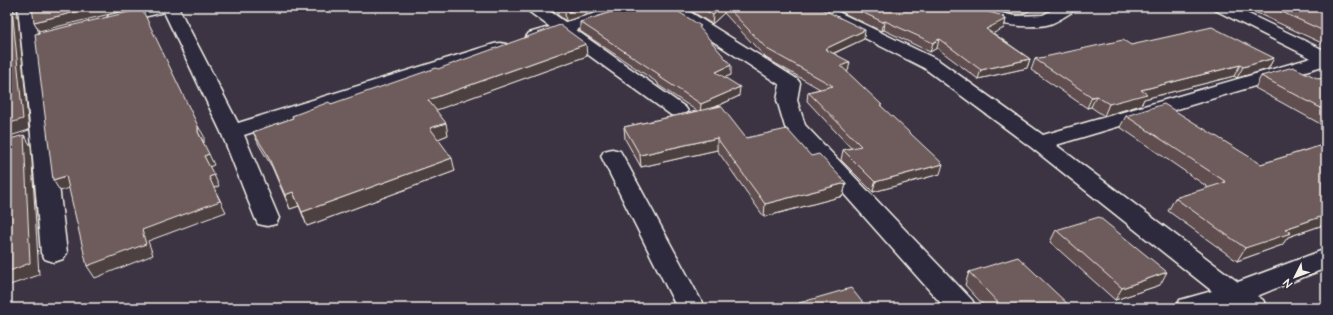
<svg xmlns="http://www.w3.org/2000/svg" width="1333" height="315" font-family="'Architects Daughter',sans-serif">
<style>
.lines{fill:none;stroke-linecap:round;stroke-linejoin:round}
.minor-casing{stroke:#f4f1e8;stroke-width:3}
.minor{fill:#2f2a3d;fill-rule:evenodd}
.wall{fill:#5f4e4f;stroke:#f4f1e8}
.shaded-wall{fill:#4d4040;stroke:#f4f1e8}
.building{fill:#6e5b5c;stroke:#f4f1e8}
</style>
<rect width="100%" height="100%" fill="#3c3443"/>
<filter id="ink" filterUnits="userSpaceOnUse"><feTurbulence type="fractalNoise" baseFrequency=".025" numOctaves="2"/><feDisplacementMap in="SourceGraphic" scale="8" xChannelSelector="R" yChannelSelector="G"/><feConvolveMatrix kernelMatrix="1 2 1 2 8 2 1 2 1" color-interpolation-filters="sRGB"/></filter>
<g filter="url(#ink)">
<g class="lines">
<!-- minor casing -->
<g class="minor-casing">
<g id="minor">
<polygon points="18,7 34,7 53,135 67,253 63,259 54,262 45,259 41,253 31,135"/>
<polygon points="144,7 178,7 238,123 494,44 500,43 506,44 509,48 506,52 244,135 279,218 276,224 267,226 258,224 255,218 221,132 164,12 115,24 109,23 107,19 109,15"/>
<polygon points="525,7 544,7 565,22 617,7 642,7 640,10 576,30 685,107 688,111 685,115 678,117 671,115 561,35 535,42 529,41 526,37 529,33 550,27 527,10"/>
<polygon points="663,7 682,7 797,79 800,83 797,100 805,125 972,300 976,308 945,308 788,131 785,127 777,100 780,85 665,10"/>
<polygon points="807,7 828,7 938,60 1043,135 1311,58 1215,10 1213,7 1234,7 1326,51 1326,65 1056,145 1238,282 1326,249 1326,268 1257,296 1263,300 1267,308 1234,308 1231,306 1224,308 1176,308 1180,300 1212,291 1032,148 924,68 809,10"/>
<path d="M964 7H985L996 12 1015 16 1043 15 1057 7H1077L1075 10C1067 15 1059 21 1050 24 1032 30 975 24 964 7Z"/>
<polygon points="612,149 620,151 623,156 705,308 677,308 601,156 604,151"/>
</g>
</g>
<!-- minor -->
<use href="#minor" class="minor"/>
</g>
<!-- wall -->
<g class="wall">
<polygon points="547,7 612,7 566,21"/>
<polygon points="685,7 818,7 864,39 833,54 848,71 847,72 882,107 940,174 873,192 841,160 843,150 851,148 807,101 808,92 820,89 766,58 724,13 712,24"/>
<polygon points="831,7 975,7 981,10 1006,19 1004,28 993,33 1030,59 1027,68 978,79 937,48 930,52 884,30 881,31"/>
<polygon points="988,7 1036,7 1023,14 1015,14 996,11"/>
<polygon points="1244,7 1326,7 1326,45"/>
<polygon points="580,22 700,29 731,75 725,77 739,96 714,108 746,138 811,156 846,183 843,196 764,217 717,150 641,167 625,139 624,127 697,111 658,85 658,83 580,31"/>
<polygon points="1131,45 1274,58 1268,69 1237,78 1234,76 1144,99 1141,105 1104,116 1091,107 1087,108 1031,70 1035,59"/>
<polygon points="587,56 436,110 448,135 438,139 455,171 307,226 299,206 290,209 272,167 259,145 253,132 293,118 292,116 331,104"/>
<polygon points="1261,76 1319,79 1326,77 1326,127 1255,88"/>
<polygon points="1126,116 1261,164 1326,144 1326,224 1288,237 1282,245 1237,261 1168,211 1175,198 1209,188 1120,127"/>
<polygon points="1056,230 1160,285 1115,300 1050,242"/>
<polygon points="969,272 1072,308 986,308 965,285"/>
<polygon points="799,303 867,308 799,308"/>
</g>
<!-- shaded-wall -->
<g class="shaded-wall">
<polygon points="96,7 139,7 39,31 34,22"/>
<polygon points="584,7 612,7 566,21 565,13"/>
<polygon points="722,7 725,7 724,13 712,24 713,15"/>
<polygon points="1025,7 1036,7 1023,14"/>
<polygon points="12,8 18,17 29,130 7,137"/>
<polygon points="1004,16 1003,21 1006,19 1004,28 984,38 986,29"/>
<polygon points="885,21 884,30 881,31 883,22"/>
<polygon points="865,30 864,39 823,58 825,49"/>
<polygon points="939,39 937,48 930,52 933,43"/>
<polygon points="586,44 587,56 431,112 428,100"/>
<polygon points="1274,58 1268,69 1237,78 1243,67"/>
<polygon points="1030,59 1027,68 978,79 981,70"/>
<polygon points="850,62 848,71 839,76 841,66"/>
<polygon points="731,65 731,75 715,81 716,72"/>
<polygon points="1240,65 1234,76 1144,99 1141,105 1104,116 1109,104 1141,90"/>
<polygon points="740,87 739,96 700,114 701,104"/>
<polygon points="1096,96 1091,107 1087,108 1092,97"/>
<polygon points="446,123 448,135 433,141 430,128"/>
<polygon points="198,126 204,136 204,143 198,132"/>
<polygon points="24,135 31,146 39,275 7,286 7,272"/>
<polygon points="717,138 717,150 641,167 640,155"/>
<polygon points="209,154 214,165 209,167 204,156"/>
<polygon points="452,158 455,171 307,226 302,212"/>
<polygon points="943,164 940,174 873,192 875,182"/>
<polygon points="214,175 219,186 214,188 226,212 148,241 153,255 95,278 87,266 142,230 209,177"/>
<polygon points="66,176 73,187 60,191 53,180"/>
<polygon points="846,183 843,196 764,217 765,204"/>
<polygon points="293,192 299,206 290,209 285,195"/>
<polygon points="1326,215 1326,224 1288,237 1282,245 1237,261 1245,248 1285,229"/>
<polygon points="1167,272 1160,285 1115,300 1122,288"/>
</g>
<!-- building -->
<g class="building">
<polygon points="32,7 96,7 34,22"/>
<polygon points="558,7 584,7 565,13"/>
<polygon points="627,7 671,7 701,26 699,27 731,65 716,72 740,87 701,104 658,76 660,75 580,22"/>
<polygon points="699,7 722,7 713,15"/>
<polygon points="727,7 818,7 865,30 825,49 850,62 841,66 882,105 880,105 943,164 875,182 843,150 861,146 808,92 833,86 767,49"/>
<polygon points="851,7 975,7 981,10 1004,16 1002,17 1006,19 986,29 1030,59 981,70 939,39 933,43 885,21 883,22"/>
<polygon points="1271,7 1326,7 1326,32"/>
<polygon points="12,8 23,119 7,124 7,9"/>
<polygon points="142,9 198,126 198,132 209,154 204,156 214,175 209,177 220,201 142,230 146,244 87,266 66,176 53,180 35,34"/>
<polygon points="560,25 586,44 428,100 446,123 430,128 452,158 302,212 293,192 285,195 267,154 253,132 293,118 292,116 329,102 331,104 436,68 438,69"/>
<polygon points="1212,27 1274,58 1243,67 1240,65 1141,90 1147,94 1109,104 1096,96 1092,97 1035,59 1123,40 1131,45"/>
<polygon points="1293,67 1319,79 1326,77 1326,111 1261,76"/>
<polygon points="1164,104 1261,164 1326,144 1326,215 1285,229 1291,233 1245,248 1175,198 1226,182 1126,116"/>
<polygon points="721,106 746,138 787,129 811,156 819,154 846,183 765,204 717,138 640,155 624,127"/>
<polygon points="24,135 30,263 7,272 7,140"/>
<polygon points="1099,217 1167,272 1122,288 1056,230"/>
<polygon points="1018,257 1072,308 1003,308 969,272"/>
<polygon points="851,288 867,308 803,308 799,303"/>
</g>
</g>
<!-- margin -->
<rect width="1333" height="315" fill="none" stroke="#2f2a3d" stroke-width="24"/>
<rect x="12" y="12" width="1309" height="291" fill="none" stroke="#f4f1e8" stroke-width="1.5" filter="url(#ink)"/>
<!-- north arrow -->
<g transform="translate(1295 277) rotate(228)" stroke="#2f2a3d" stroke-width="3" paint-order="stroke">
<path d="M0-3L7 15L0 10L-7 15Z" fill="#f4f1e8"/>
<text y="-6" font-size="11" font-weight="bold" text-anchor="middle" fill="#f4f1e8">N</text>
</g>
</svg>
